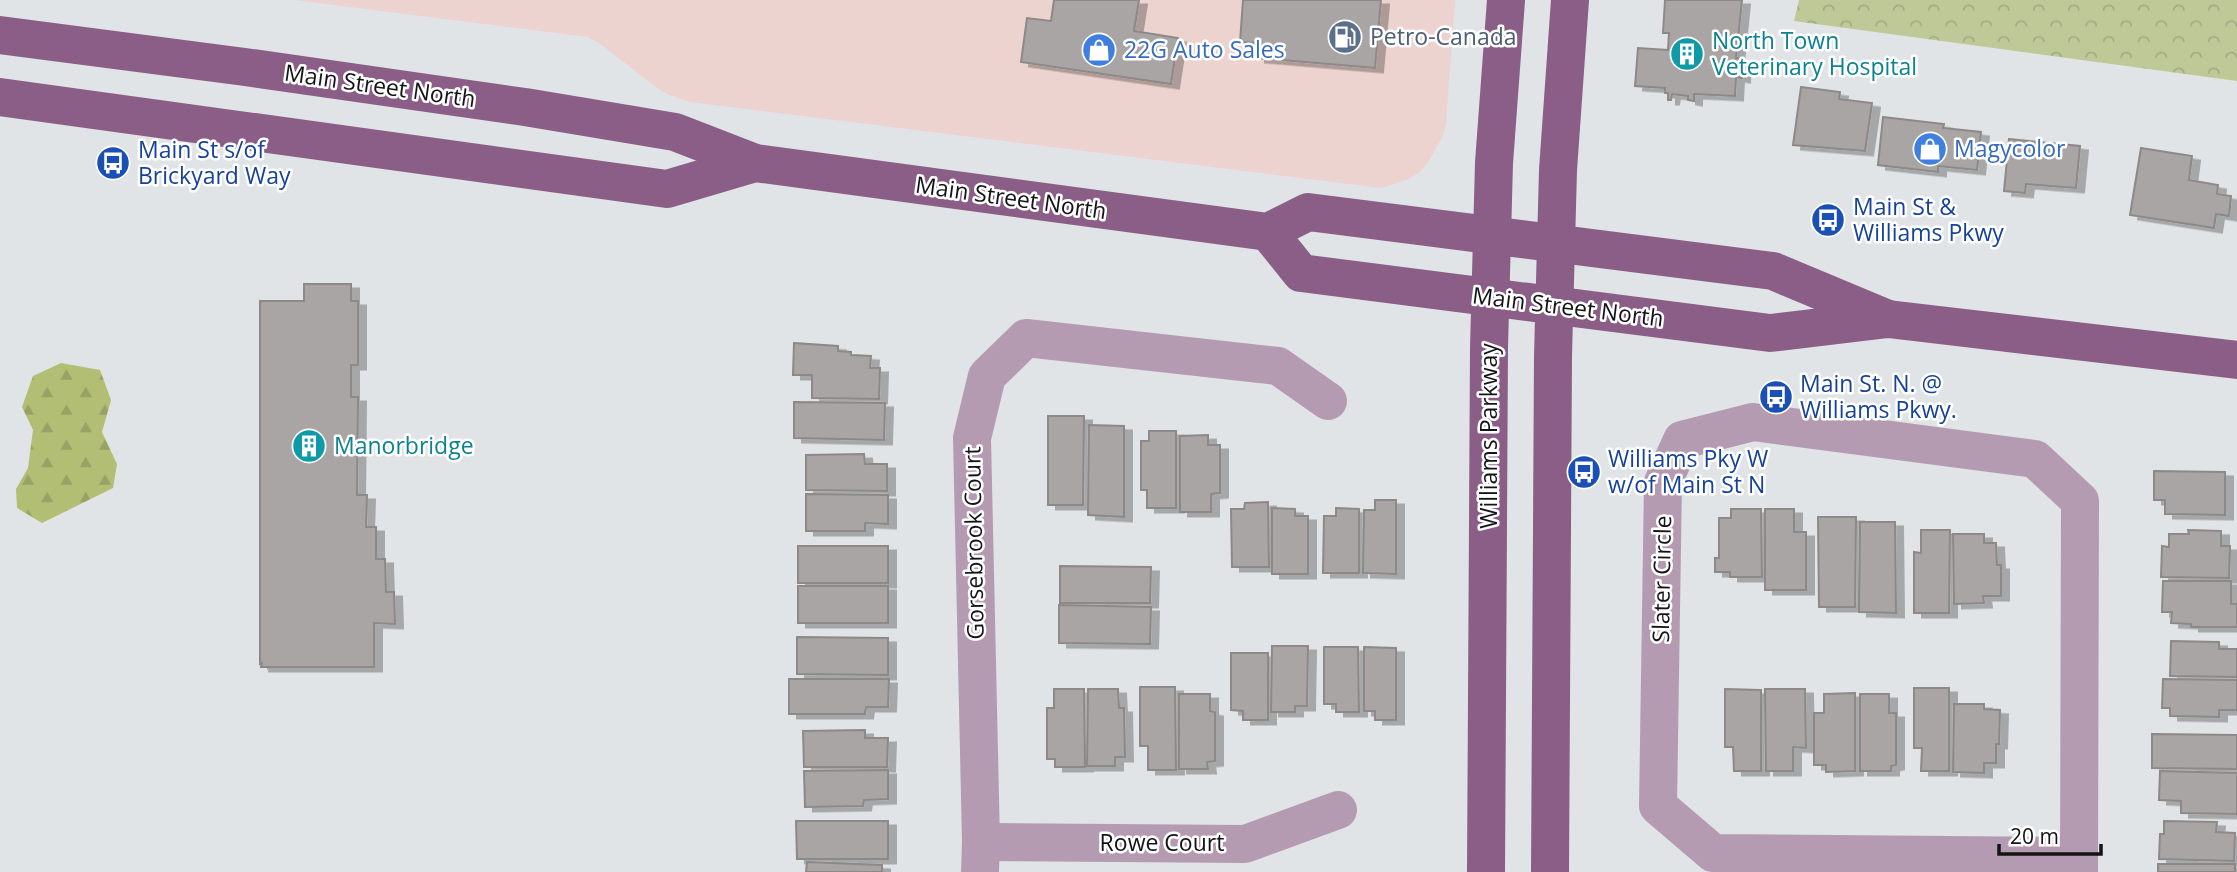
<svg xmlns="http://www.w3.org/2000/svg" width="2237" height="872" font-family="'Open Sans',sans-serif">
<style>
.commercial{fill:#edd3cf}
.forest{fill:url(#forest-firs)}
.park{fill:url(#park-crowns)}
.building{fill:#a8a5a4;stroke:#8c8988;stroke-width:2;filter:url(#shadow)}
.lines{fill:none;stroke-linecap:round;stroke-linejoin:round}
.minor{stroke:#b59bb2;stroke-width:38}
.major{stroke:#8b5e87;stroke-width:38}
.labels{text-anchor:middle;stroke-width:5;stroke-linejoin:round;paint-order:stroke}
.service-label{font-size:23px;fill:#4e5e75;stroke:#fff;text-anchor:start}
.culture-label{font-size:23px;fill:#0d838f;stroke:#fff;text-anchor:start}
.shop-label{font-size:23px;fill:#366cbe;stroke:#fff;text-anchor:start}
.street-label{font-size:23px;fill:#131415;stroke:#fff}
.transit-label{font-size:23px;fill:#164399;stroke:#fff;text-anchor:start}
</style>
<defs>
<pattern id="forest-firs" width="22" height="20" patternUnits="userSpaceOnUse" patternTransform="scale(1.75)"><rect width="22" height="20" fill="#b1be74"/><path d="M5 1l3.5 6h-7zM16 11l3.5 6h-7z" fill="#97a264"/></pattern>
<pattern id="park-crowns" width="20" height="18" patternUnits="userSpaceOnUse" patternTransform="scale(1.75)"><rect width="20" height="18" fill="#bfc997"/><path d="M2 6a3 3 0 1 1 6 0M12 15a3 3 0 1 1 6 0" fill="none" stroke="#a3ac81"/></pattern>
<filter id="shadow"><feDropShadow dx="8" dy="4.5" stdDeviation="0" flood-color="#0004"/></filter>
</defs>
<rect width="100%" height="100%" fill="#e1e4e6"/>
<!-- commercial -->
<polygon class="commercial" points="294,0 1455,0 1446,124 1443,136 1429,161 1420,172 1407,180 1381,188 690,102 669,95 657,88 599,43 588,37"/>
<!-- forest -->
<polygon class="forest" points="61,363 100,370 111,400 102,432 117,464 113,488 42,523 17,508 16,489 28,468 33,430 22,407 33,376"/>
<!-- park -->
<polygon class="park" points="1799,0 2237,0 2237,81 1794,21"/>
<!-- building -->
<g class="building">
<polygon points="1054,0 1139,0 1134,31 1178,38 1171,84 1021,62 1027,18 1051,21"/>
<polygon points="1243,0 1381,0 1375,68 1257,58 1258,43 1240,42"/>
<polygon points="1665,0 1742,0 1736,58 1743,58 1742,78 1736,77 1735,96 1694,94 1694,101 1688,100 1688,96 1672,94 1671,100 1668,100 1668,93 1665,93 1665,88 1635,86 1638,48 1668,50 1669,33 1663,33"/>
<polygon points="1801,87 1840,92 1839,99 1872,103 1865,151 1793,145"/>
<polygon points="1883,117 1944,124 1943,128 1981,132 1977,170 1938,166 1938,172 1878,165"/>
<polygon points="2009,139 2080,146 2076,188 2026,184 2025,193 2004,191"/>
<polygon points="2141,148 2192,156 2189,180 2218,185 2217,194 2231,196 2229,216 2216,214 2214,228 2130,215"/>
<polygon points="304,284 351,284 351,301 358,301 358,365 351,365 351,397 358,397 357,495 367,495 366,527 376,527 376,559 385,559 386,592 394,592 395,624 374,623 374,667 261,667 262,663 260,664 260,301 304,301"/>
<polygon points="794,343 838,346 838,351 851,352 851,355 871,356 870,368 880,368 879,399 812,398 812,375 793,375"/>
<polygon points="794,402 885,403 884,440 794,438"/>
<polygon points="1048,416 1084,416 1083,505 1048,505"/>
<polygon points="1089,425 1124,426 1124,517 1088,515"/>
<polygon points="1149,431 1176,431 1176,508 1147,508 1147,490 1141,490 1141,441 1149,441"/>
<polygon points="1208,435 1208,445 1220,445 1220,493 1211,494 1211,512 1180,512 1180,436"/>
<polygon points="864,454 865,464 887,464 887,491 806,490 806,455"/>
<polygon points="2154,471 2225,472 2225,515 2165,514 2165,500 2154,500"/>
<polygon points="806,494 888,495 888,524 865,523 865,531 806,531"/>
<polygon points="1375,500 1396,500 1396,574 1363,573 1364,510 1375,510"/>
<polygon points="1268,502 1269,567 1232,567 1231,509 1244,509 1245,503"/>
<polygon points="1272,508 1295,509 1295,516 1308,516 1308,574 1272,574"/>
<polygon points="1336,508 1359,509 1359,573 1323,573 1324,516 1336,516"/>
<polygon points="1731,509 1761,509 1762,577 1730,577 1730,572 1715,572 1715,558 1719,558 1719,518 1731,518"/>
<polygon points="1765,509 1794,509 1794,532 1806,532 1806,590 1765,590"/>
<polygon points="1818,517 1856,517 1855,607 1819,607"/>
<polygon points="1860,522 1895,522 1896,613 1859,612"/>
<polygon points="1921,530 1950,530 1949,613 1914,613 1914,552 1921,553"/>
<polygon points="2188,530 2221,531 2221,546 2230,546 2229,578 2161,577 2162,546 2169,547 2169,534 2189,534"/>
<polygon points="1953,534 1984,534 1984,543 1996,543 1997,565 2001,565 2001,596 1983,596 1984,603 1954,604"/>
<rect x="798" y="546" width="90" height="37"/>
<polygon points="1060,566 1151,567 1150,603 1060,603"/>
<polygon points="2163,581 2231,581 2231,604 2237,604 2237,627 2191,627 2191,624 2171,623 2172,612 2162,612"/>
<rect x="798" y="586" width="90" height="37"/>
<polygon points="1059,605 1151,607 1150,644 1059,643"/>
<polygon points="797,637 888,638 888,675 797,674"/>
<polygon points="2171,641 2219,642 2219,649 2237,649 2237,677 2170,676"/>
<polygon points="1272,646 1308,646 1307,706 1295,706 1295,712 1271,712"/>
<polygon points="1324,647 1358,647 1359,712 1336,712 1336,704 1324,704"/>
<polygon points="1364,647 1396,648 1396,720 1375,720 1375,711 1364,711"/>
<polygon points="1231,653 1268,653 1268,720 1243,720 1243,711 1231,710"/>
<polygon points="789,679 889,679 888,707 866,707 865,714 789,714"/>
<polygon points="2163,679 2237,680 2237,710 2219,710 2219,717 2170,716 2170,708 2162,708"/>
<polygon points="1140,687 1175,687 1176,770 1148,770 1148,746 1140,746"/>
<polygon points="1914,688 1949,688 1949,771 1921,771 1922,748 1914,748"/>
<polygon points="1054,689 1084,689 1085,767 1055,767 1055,759 1047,759 1047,708 1054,708"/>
<polygon points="1088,689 1118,689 1119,708 1124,708 1125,757 1115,757 1115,766 1087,766"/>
<polygon points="1725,689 1761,690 1761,771 1734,771 1733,747 1725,747"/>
<polygon points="1765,689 1805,689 1806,748 1793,747 1793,771 1766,771"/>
<polygon points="1855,693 1855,771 1826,772 1826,765 1814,765 1814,713 1824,713 1824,694"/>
<polygon points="1179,694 1210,694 1210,711 1215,712 1215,761 1207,762 1208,769 1179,769"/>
<polygon points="1860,694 1889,694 1889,713 1896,713 1896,765 1891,766 1891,771 1860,771"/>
<polygon points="1954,704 1984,704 1984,709 2000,710 1999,744 1996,744 1996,763 1984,763 1984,773 1953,772"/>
<polygon points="865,730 865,738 888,738 887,767 804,767 803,731"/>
<polygon points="2152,734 2237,735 2237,769 2152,768"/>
<polygon points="888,770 888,799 864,800 863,806 805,807 804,771"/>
<polygon points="2160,771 2237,773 2237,814 2181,813 2181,801 2159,800"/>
<polygon points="796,821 888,821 888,859 797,859"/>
<polygon points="2164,821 2217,822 2216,832 2235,833 2234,861 2159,859 2160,834 2164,834"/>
<polygon points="807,862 882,865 882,872 806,872"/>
<rect x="2158" y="864" width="77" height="8"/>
</g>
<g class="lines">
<!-- minor -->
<g class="minor">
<polyline points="981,842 1245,844 1338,810"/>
<polyline points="2078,856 1713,853 1658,806 1663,482 1682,440 1753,422 2035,459 2080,501 2079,872"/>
<polyline points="980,872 981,842 972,438 987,376 1026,338 1278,366 1328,401"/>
</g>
<!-- major -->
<g class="major">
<polyline points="0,35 245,67 525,107 675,132 755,163 1268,232 1308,212 1773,271 1888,319"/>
<polyline points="0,97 667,189 755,163"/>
<polyline points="1268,232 1301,273 1770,333 1888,319 2237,360"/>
<polyline points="1486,872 1489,348 1494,163 1506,0"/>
<polyline points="1550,872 1553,356 1558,170 1570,0"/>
</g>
</g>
<!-- icons -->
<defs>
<g id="fuel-disc" transform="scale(1.75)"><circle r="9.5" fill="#5c6f8a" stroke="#fff"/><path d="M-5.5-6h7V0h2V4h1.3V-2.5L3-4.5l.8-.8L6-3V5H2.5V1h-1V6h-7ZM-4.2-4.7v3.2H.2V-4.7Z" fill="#fff"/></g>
<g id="shop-disc" transform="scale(1.75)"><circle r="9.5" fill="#3f7fe0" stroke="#fff"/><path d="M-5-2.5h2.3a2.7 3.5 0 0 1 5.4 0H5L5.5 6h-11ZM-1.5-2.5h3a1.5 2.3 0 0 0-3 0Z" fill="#fff"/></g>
<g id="building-disc" transform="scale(1.75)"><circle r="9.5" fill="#0f9aa8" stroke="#fff"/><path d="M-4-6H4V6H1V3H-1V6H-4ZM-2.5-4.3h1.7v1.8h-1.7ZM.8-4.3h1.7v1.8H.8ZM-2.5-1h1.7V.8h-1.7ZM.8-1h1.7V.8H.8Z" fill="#fff"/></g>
<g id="bus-disc" transform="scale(1.75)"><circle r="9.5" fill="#1a4fb4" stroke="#fff"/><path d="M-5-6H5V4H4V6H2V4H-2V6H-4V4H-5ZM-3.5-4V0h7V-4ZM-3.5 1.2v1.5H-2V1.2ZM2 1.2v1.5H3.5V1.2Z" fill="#fff"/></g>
</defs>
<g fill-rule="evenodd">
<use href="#fuel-disc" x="1345" y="37"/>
<use href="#shop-disc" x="1099" y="50"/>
<use href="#building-disc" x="1687" y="54"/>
<use href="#shop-disc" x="1930" y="149"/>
<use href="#bus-disc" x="113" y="163"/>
<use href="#bus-disc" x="1828" y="220"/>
<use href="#bus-disc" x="1776" y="397"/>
<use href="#building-disc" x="309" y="446"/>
<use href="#bus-disc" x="1584" y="472"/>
</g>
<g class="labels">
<!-- service labels -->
<g class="service-label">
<text x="1370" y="45">Petro-Canada</text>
</g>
<!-- culture labels -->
<g class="culture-label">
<text x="1712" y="49">North Town<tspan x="1712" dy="26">Veterinary Hospital</tspan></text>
<text x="334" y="454">Manorbridge</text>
</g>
<!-- shop labels -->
<g class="shop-label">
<text x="1124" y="58">22G Auto Sales</text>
<text x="1954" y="157">Magycolor</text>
</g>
<!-- street labels -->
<g class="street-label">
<text transform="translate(380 86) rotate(8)" y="8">Main Street North</text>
<text transform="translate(1011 198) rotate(8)" y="8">Main Street North</text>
<text transform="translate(1568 307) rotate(7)" y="8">Main Street North</text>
<text transform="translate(1489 436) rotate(-90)" y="8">Williams Parkway</text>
<text transform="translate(974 543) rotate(-91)" y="8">Gorsebrook Court</text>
<text transform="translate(1662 579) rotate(-89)" y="8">Slater Circle</text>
<text x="1162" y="851">Rowe Court</text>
</g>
<!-- transit labels -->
<g class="transit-label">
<text x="138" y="158">Main St s/of<tspan x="138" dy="26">Brickyard Way</tspan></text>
<text x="1853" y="215">Main St &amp;<tspan x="1853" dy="26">Williams Pkwy</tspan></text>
<text x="1800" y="392">Main St. N. @<tspan x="1800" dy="26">Williams Pkwy.</tspan></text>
<text x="1608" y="467">Williams Pky W<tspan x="1608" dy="26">w/of Main St N</tspan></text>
</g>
</g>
<!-- scale -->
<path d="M1999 844v10h102v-10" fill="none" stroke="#131415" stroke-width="3.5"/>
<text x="2010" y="844" font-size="21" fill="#131415" stroke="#ffffff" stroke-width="5" paint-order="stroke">20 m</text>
</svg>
